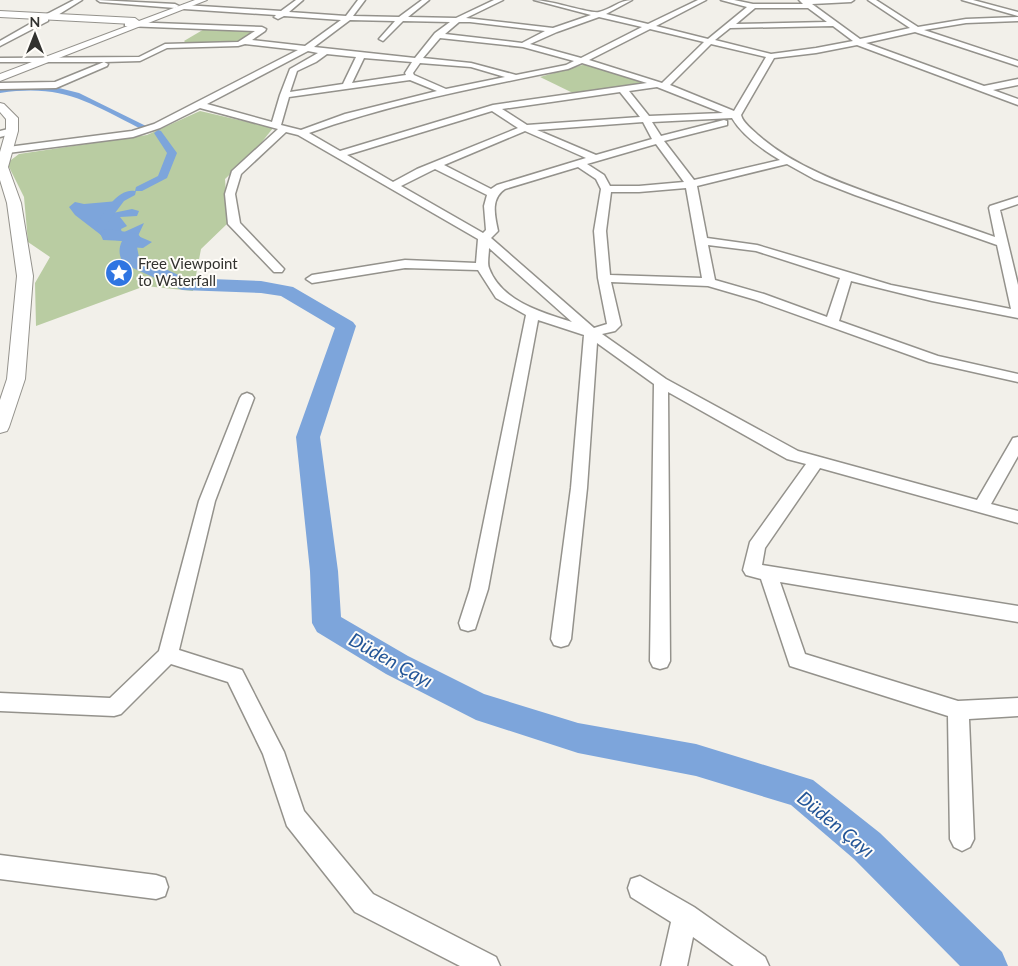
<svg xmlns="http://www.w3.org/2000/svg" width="1018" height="966" font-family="Lato,sans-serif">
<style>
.green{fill:#b9cca2}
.water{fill:#7da5db}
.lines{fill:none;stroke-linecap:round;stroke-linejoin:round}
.canal{fill:#7da5db;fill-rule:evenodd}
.river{fill:#7da5db;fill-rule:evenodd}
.minor-casing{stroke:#94928c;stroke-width:3}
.tertiary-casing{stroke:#94928c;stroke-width:2}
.minor{fill:#fff;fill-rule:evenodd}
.tertiary{fill:#fff;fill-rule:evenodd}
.labels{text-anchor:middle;stroke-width:4;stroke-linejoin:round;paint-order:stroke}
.far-poi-label{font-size:15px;fill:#32322f;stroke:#fffdf9;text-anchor:start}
.water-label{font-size:19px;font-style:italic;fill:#235597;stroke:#fffdf9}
</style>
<rect width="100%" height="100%" fill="#f2f0ea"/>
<!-- green -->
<g class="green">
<polygon points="206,28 253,30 243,42 186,43 184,41"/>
<polygon points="586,64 644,82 643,84 575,94 540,77"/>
<polygon points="200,111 273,128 254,152 225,179 228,223 201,249 193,291 145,286 36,326 35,283 50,257 28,242 24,197 7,163 19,154 147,135"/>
</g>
<!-- water -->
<polygon class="water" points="118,201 108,208 108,214 132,209 139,211 137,216 120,217 127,226 121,229 122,233 144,223 138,236 152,242 143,248 128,247 125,241 103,240 101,235 75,215 69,207 75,202 84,204"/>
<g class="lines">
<!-- canal -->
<g class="canal">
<path d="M28 85 55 87 79 93 146 126 139 128C86 101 62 84 0 93V89Z"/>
<path d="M158 130 161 131 177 153 167 178 142 191H136L135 195 124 201 106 225H98L97 223C105 211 118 188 135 191L136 187 158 176 167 153 154 133Z"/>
</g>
<!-- river -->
<path class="river" d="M109 229 138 234 141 238 137 247 139 257 185 278 261 281 293 287 353 322 356 326 320 437 338 571 341 617 408 656 484 694 578 723 696 744 813 780 880 833 1002 952 1008 966H960L854 859 791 805 696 776 578 753 476 720 386 674 317 632 312 623 310 571 296 437 335 328 281 296 261 293 182 290 124 264C119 257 118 249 122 241L103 238 100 234 103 230Z"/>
<!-- minor casing -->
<g class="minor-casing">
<g id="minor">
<polygon points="74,0 82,0 53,18 48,18 48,21 0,46 0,41 42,17 47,17 47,14"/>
<polygon points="97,0 175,4 179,6 175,8 100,2"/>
<path d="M296 0H303L289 12 346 16 358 0H365L353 16 399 17 422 0H429L408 17 456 18 494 0H503L466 18 553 28 591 15 534 0C550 0 590 14 599 12 612 9 619 0 632 0L606 14 648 24 698 0H706L656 26 708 39 747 7 721 0H734L753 4H803L799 0H854L851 2 812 4 860 39 910 28 868 0H876L918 27 966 19 1018 17V21L966 23 924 30 1018 61V66L915 32 866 43 984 86 1018 79V85L993 90 1018 99V105L857 45 816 53 774 58 741 115C743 123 752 129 758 135 796 168 846 185 894 202 927 214 961 225 995 237L989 208 990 206 1018 197V204L1000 210 1018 285V318L932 301 851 281 839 321 938 356 1018 374V382L929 362 756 300 708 286 611 282 621 325 615 331 602 334 666 379 798 451 977 500 1013 438 1018 437V456L991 504 1018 511V523L820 468 765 548 762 565 1018 606V622L780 582 805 654 958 701 1018 698V716L969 719 974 839 970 847 962 851 954 847 950 839 948 716 790 666 761 579 746 575 743 570 750 542 806 464 787 459 668 392 670 661 667 667 660 669 653 667 650 661 654 384 597 343 587 488 571 639 568 645 561 647 554 645 551 639 571 488 584 335 538 320 488 589 475 629 468 631 461 629 459 623 470 589 526 315 496 298 478 270 405 268 312 283 306 279 312 275 405 260 476 263 478 239 298 135 286 132 241 174 235 194 240 223 284 269 282 272H274L228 224 225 194 232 171 278 129 200 108 160 128 133 137 8 153 3 150 8 147 132 131 154 124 298 50 245 44 238 46 167 48 140 61 104 62 108 64 107 66 56 88 0 89V83L55 82 104 62H0V58L139 57 165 44 238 42 255 31 125 26V22H128L262 27 266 29 265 31 252 40 305 46 341 20 284 16 278 19 274 17 276 15 184 9 180 7 184 5 281 11ZM755 8H808L827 22 736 24ZM599 17 642 27 581 58 530 44 557 32ZM350 20 395 21 379 39 383 41 403 21 450 22 435 33 415 58 314 47ZM459 22H470L545 31 522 43 445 34ZM833 26 853 41 816 48 771 54 715 40 730 28ZM650 29 704 42 662 83 589 60ZM440 38 523 47 574 61 566 65 516 75 471 63 423 58ZM711 44 766 57 734 111 670 85ZM308 51 318 53 290 69 280 95 272 122 207 104ZM327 54 356 57 343 84 290 92 297 71 316 62ZM364 58 412 62 405 73 406 75 352 83ZM420 63 471 67 505 77 446 89 414 75 413 73ZM582 63 647 83 493 105 340 151 309 133C393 103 480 87 568 69ZM410 80 437 91 345 114 301 130 281 125 289 97ZM657 87 723 113 649 116 629 91ZM620 92 640 117 527 125 502 109ZM492 111 518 128 417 169 393 182 347 155ZM732 118C742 135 763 150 780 160L694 180 664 141 727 125V121L724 120 661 136 652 122ZM643 122 652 139 596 155 537 130ZM525 131 586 158 497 185 491 189 444 165ZM656 144 684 182 639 186H610L604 175 587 164ZM787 164 814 179 855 195 997 245 1011 309 891 285 757 245 707 238 697 186ZM578 167 596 179 601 189 594 231 598 278 607 324 594 328 491 238 498 231C495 216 490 199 505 189ZM435 169 487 195 484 206 486 230 483 233 401 186ZM686 188 702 278 610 275 606 231 611 192H639ZM708 245 756 251 840 278 827 317 764 294 715 280ZM489 248 572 322C541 312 501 301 489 268 487 263 489 254 489 248Z"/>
<polygon points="962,0 973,0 1018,12 1018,16"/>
<polygon points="12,128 15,129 15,133 0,137 0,131"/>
<polygon points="247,393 252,395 254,398 215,501 179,650 242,670 284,752 304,811 373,894 496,957 500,966 460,966 355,912 287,826 263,754 228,682 171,664 121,714 114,716 0,711 0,693 110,698 159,651 199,501 240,398 242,395"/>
<polygon points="0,855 156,875 165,878 168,887 165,896 156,899 0,879"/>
<polygon points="640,876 694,907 765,957 769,966 734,966 693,937 687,966 661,966 671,922 631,897 628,888 631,879"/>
</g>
</g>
<!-- tertiary casing -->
<g class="tertiary-casing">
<g id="tertiary">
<polygon points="195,0 207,0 0,81 0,74 133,24 0,17 0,11 135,18 139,21"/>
<polygon points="0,103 4,104 18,118 18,131 8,167 21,203 33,276 25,379 9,427 7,431 0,433 0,400 7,379 17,276 7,203 0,180 0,152 6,131 6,119 0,112"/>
</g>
</g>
<!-- minor -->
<use href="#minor" class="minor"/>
<!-- tertiary -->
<use href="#tertiary" class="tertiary"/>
</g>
<!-- icons -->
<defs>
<g id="sight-disc" transform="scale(1.4375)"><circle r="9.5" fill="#2f75e2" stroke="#fffdf9"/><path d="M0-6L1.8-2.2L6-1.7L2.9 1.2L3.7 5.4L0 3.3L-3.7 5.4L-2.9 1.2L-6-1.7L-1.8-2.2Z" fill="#fff"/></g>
</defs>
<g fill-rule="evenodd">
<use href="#sight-disc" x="119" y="273"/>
</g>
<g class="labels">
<!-- far-poi labels -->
<g class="far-poi-label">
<text x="138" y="269">Free Viewpoint<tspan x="138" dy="17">to Waterfall</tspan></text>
</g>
<!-- water labels -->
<g class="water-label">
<text transform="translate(391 660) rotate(29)" y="7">Düden Çayı</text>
<text transform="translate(836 824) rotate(39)" y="7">Düden Çayı</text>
</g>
</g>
<!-- north arrow -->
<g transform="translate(35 35)" stroke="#fffdf9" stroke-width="4" paint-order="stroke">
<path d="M0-4L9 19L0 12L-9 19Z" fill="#32322f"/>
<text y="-8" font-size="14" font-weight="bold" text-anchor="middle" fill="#32322f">N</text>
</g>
</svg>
